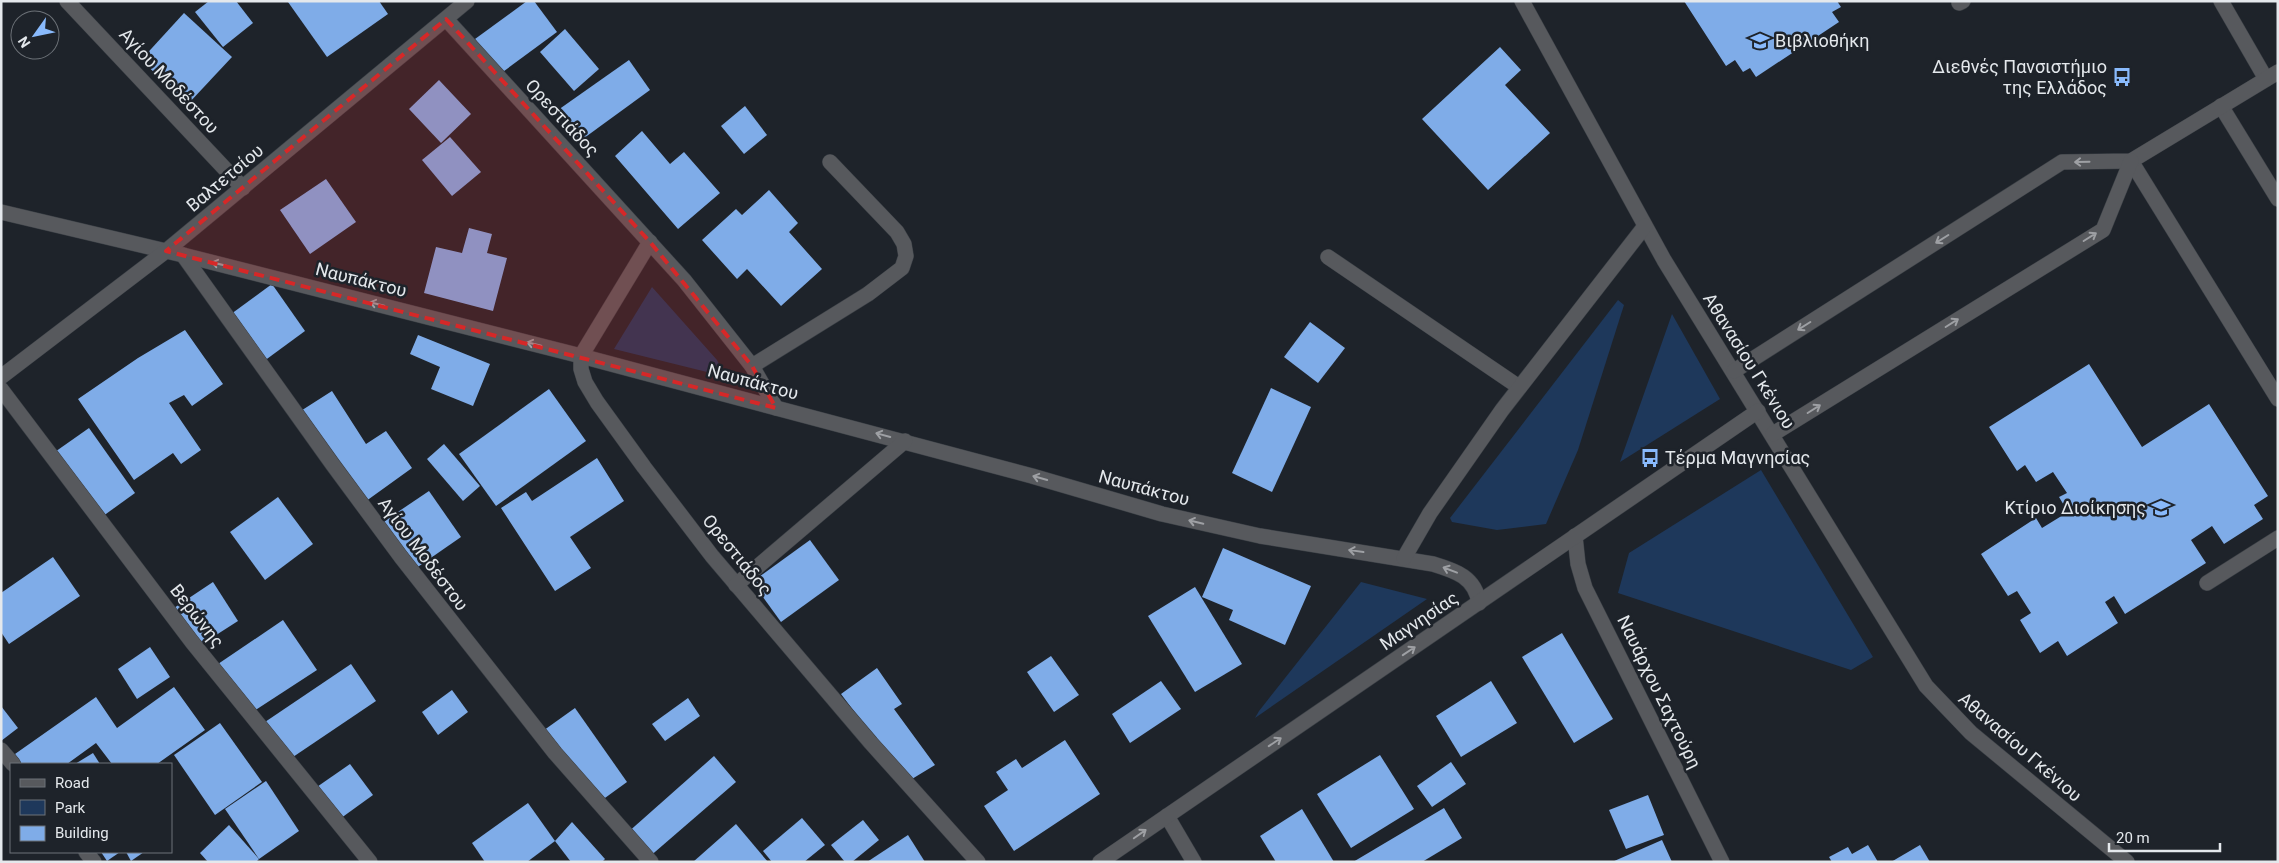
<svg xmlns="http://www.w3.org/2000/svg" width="2279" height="863" font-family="Roboto,sans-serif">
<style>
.green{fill:#1e385b}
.building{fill:#7face8}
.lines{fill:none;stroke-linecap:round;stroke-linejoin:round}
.minor-casing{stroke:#3a3f45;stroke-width:16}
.minor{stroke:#57595d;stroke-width:15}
.oneway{stroke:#9ea0a4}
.marked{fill:#d62828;fill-opacity:0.2;stroke:#d62828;stroke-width:4;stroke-dasharray:10 6;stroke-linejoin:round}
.labels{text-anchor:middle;stroke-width:5;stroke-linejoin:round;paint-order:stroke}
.poi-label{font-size:18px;fill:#e4e8ec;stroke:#1e232a;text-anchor:start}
.street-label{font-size:18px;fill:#e4e8ec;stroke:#1e232a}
</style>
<rect width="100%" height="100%" fill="#1e232a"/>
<!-- green -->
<g class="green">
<polygon points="652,287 717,360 719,364 716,371 711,373 614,349"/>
<polygon points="1618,300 1624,305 1578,450 1546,524 1497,530 1452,522 1450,518"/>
<polygon points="1672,314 1720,399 1620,462"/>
<polygon points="1761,470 1873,657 1851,670 1618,593 1629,553"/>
<polygon points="1361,582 1427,599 1255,718 1259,711"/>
</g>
<!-- building -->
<g class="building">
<polygon points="209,1 236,1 253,23 223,47 195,12"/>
<polygon points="289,1 379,1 388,14 327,57 288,2"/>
<polygon points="527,1 534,1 557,32 500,74 475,39"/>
<polygon points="1684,1 1837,1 1841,7 1832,12 1839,22 1756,77 1750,68 1743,72 1735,60 1726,66"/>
<polygon points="184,13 232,57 188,104 141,60"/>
<polygon points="565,29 599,69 574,91 540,52"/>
<polygon points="1500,47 1521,70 1505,85 1550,133 1488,190 1422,119"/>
<polygon points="629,60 650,90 580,141 558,110"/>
<polygon points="439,80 471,114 441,143 409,109"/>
<polygon points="745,106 767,135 744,154 721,126"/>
<polygon points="642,131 670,164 684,152 720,193 678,229 615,156"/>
<polygon points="450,137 481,172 452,196 422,160"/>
<polygon points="326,179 356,222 310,254 280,210"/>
<polygon points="769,190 798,223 789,232 822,269 781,306 747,269 737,279 702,240 736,209 742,215"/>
<polygon points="469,228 492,234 487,253 507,258 493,311 424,293 436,247 462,253"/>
<polygon points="272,284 305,331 260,364 227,317"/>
<polygon points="1310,322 1345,348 1318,383 1284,357"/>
<polygon points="185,330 223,384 192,406 184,395 169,403 201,450 181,464 173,453 134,480 78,399 138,358"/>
<polygon points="418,335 490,364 473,406 431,389 440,367 410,354"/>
<polygon points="2089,364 2142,447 2209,404 2268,496 2254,505 2263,519 2224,544 2212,526 2191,540 2206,563 2125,614 2114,596 2105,602 2118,623 2067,656 2058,641 2040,653 2020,620 2031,613 2017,591 2008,596 1981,554 2036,518 2042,528 2068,512 2059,497 2067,493 2053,472 2036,482 2025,465 2017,471 1989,427"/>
<polygon points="1271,388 1311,407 1272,492 1232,473"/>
<polygon points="549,389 586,441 496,506 459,454"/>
<polygon points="332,391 366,444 386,431 412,468 362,504 296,414"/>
<polygon points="89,428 135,493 99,519 52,454"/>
<polygon points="444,444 480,486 463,501 427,459"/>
<polygon points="597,458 624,501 570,537 591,568 555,591 501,508 526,492 532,501"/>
<polygon points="429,491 461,537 412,571 380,524"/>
<polygon points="278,497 313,544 265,580 230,532"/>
<polygon points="810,540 839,580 781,622 752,582"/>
<polygon points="1223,548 1311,586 1285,645 1229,620 1233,610 1202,597"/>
<polygon points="53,557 80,596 9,644 1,632 1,593"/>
<polygon points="213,582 238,621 199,646 174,608"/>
<polygon points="1195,587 1242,664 1195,692 1148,616"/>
<polygon points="283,620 317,670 251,713 218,664"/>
<polygon points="1562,633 1613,719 1574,743 1522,657"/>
<polygon points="150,647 170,677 137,699 118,669"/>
<polygon points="1051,656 1079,695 1054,712 1027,672"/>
<polygon points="351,664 376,701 290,759 265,722"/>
<polygon points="877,668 902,704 894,709 935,765 907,782 841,694"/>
<polygon points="1161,681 1181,709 1130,743 1112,714"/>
<polygon points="1491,681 1517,723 1461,757 1436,716"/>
<polygon points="174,687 205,730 157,764 112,764 96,743 67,764 22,764 15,754 96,697 117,728"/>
<polygon points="452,690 468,712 438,735 422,712"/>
<polygon points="688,698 700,716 665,741 652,724"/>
<polygon points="1,706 18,728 1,741"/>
<polygon points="575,708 627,782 598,803 540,733"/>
<polygon points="220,723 262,782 215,815 174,755"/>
<polygon points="1065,740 1100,794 1014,851 984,806 1008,790 996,772 1016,759 1022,768"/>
<polygon points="93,753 100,764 75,764"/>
<polygon points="1380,755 1414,809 1351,848 1317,794"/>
<polygon points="714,756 736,782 648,858 626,834"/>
<polygon points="1451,762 1466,784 1432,807 1417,786"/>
<polygon points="350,764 373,795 337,821 314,789"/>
<polygon points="266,781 299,831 259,859 225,809"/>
<polygon points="1648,795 1664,835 1626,849 1609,810"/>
<polygon points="528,803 555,841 527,862 485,862 472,843"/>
<polygon points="1444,808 1462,838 1422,862 1353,862"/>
<polygon points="1302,809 1334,862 1276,862 1260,836"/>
<polygon points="802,818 825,845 804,862 772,862 763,851"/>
<polygon points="863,820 879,840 852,862 845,862 831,845"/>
<polygon points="572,822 605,859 602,862 571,862 555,841"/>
<polygon points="736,824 768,862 693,862"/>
<polygon points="229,825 259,859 256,862 208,862 200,853"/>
<polygon points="908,835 925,862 867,862"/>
<polygon points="1662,840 1672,862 1612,862"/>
<polygon points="1868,845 1878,862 1832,862 1829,857 1848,847 1852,854"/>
<polygon points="1920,845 1930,862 1891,862"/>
<polygon points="101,852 120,852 107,861"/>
<polygon points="126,852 144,852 131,861"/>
</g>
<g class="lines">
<!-- minor casing -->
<g class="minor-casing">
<g id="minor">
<polyline points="67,1 243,188"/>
<polyline points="1522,1 1664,260 1926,686 1971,733 2127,862"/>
<polyline points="2221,1 2266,79"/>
<polyline points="1959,3 1963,1"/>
<polyline points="446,19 684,280 752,366 776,408"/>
<polyline points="2221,106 2278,199"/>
<polyline points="2131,161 2278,399"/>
<path d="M1 212 183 255 581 356 1032 476 1162 514 1260 536 1433 564C1456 571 1475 577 1479 603"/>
<polyline points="650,242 581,356 581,369 585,382 597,402 644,467 712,556 871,743 978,862"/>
<polyline points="183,255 333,465 401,557 555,753 651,862"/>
<polyline points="1328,257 1519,387"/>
<polyline points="752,366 868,294 902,268 906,256 904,244 897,232 830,162"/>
<polyline points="1734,371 2062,162 2131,161 2278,72"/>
<polyline points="1,377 166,251 467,1"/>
<polyline points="1,389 192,642 370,862"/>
<polyline points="1773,434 2103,230 2131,161"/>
<polyline points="1575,536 1578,564 1585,588 1722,862"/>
<polyline points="1404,558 1430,513 1502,410 1645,226"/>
<polyline points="2207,583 2278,538"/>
<polyline points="736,585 905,441"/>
<polyline points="1,750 13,764"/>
<polyline points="1167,816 1194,862"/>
<polyline points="86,852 94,862"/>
<polyline points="1100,862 1758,411"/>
</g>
</g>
<!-- minor -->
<use href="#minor" class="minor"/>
</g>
<!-- one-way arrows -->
<defs><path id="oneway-shaft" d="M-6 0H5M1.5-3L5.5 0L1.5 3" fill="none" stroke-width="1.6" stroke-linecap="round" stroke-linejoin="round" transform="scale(1.25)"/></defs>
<g class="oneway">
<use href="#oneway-shaft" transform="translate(2082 162) rotate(179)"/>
<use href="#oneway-shaft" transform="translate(2090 237) rotate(-32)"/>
<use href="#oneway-shaft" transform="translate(1942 239) rotate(148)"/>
<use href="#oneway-shaft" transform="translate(219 264) rotate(-166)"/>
<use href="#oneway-shaft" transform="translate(377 304) rotate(-166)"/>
<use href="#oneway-shaft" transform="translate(1952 323) rotate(-32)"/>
<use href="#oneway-shaft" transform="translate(1804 326) rotate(148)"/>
<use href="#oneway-shaft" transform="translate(534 344) rotate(-166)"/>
<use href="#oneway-shaft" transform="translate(1814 409) rotate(-32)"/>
<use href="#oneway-shaft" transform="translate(883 435) rotate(-165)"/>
<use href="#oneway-shaft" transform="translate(1040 478) rotate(-164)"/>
<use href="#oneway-shaft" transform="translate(1196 522) rotate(-167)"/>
<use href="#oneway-shaft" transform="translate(1356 551) rotate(-172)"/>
<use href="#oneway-shaft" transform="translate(1450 570) rotate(-159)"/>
<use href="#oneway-shaft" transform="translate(1409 651) rotate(-34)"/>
<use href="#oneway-shaft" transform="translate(1275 742) rotate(-34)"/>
<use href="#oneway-shaft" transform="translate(1140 834) rotate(-35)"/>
</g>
<!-- marked area -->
<path class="marked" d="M446 19 650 242 752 366 776 408 166 251Z"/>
<!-- icons -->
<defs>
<g id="university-bare" transform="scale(1.5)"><path d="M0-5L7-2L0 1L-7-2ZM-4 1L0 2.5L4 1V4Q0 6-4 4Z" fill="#89bafc" stroke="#1e232a" stroke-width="2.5" paint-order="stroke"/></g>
<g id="bus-bare" transform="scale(1.5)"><path d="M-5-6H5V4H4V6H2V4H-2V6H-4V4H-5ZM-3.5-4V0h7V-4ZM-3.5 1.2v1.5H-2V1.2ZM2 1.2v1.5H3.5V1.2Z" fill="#89bafc" stroke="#1e232a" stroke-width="2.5" paint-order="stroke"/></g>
</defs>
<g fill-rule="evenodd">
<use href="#university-bare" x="1760" y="41"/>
<use href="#bus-bare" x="2122" y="77"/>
<use href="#bus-bare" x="1650" y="458"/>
<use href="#university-bare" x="2161" y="508"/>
</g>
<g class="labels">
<!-- poi labels -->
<g class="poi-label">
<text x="1775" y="47">Βιβλιοθήκη</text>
<text x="2107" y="73" text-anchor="end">Διεθνές Πανσιστήμιο<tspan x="2107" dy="21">της Ελλάδος</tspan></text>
<text x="1665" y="464">Τέρμα Μαγνησίας</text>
<text x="2146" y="514" text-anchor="end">Κτίριο Διοίκησης</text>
</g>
<!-- street labels -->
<g class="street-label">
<text transform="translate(169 81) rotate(47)" y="6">Αγίου Μοδέστου</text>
<text transform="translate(562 118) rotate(47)" y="6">Ορεστιάδος</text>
<text transform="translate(225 178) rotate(-40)" y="6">Βαλτετσίου</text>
<text transform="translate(361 280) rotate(14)" y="6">Ναυπάκτου</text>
<text transform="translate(1749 361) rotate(58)" y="6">Αθανασίου Γκένιου</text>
<text transform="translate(753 382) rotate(15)" y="6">Ναυπάκτου</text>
<text transform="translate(1144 488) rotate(15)" y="6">Ναυπάκτου</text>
<text transform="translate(423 554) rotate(53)" y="6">Αγίου Μοδέστου</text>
<text transform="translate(737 555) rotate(51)" y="6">Ορεστιάδος</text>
<text transform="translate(197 616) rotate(52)" y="6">Βερώνης</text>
<text transform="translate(1419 621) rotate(-34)" y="6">Μαγνησίας</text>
<text transform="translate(1659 692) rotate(64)" y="6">Ναυάρχου Σαχτούρη</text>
<text transform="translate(2020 747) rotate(41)" y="6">Αθανασίου Γκένιου</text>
</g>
</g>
<!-- border -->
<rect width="2279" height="863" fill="none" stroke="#e4e8ec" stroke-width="5"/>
<!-- legend -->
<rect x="10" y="763" width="162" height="90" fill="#1e232a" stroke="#6d7278"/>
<rect x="20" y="779" width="25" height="8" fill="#57595d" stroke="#6d7278"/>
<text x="55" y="788" font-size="15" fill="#e4e8ec">Road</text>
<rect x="20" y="800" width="25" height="15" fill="#1e385b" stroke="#6d7278"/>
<text x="55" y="813" font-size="15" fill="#e4e8ec">Park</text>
<rect x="20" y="826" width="25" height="15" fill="#7face8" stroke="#6d7278"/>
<text x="55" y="838" font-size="15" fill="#e4e8ec">Building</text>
<!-- north arrow -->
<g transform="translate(35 35) rotate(237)"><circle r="24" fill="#1e232a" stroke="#6d7278"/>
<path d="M0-4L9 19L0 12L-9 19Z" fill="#89bafc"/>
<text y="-8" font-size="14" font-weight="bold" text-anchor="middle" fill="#e4e8ec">N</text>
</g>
<!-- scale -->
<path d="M2109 843v8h111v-8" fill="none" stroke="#e4e8ec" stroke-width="2.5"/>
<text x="2116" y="843" font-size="15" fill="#e4e8ec" stroke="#1e232a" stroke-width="4" paint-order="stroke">20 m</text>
</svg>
